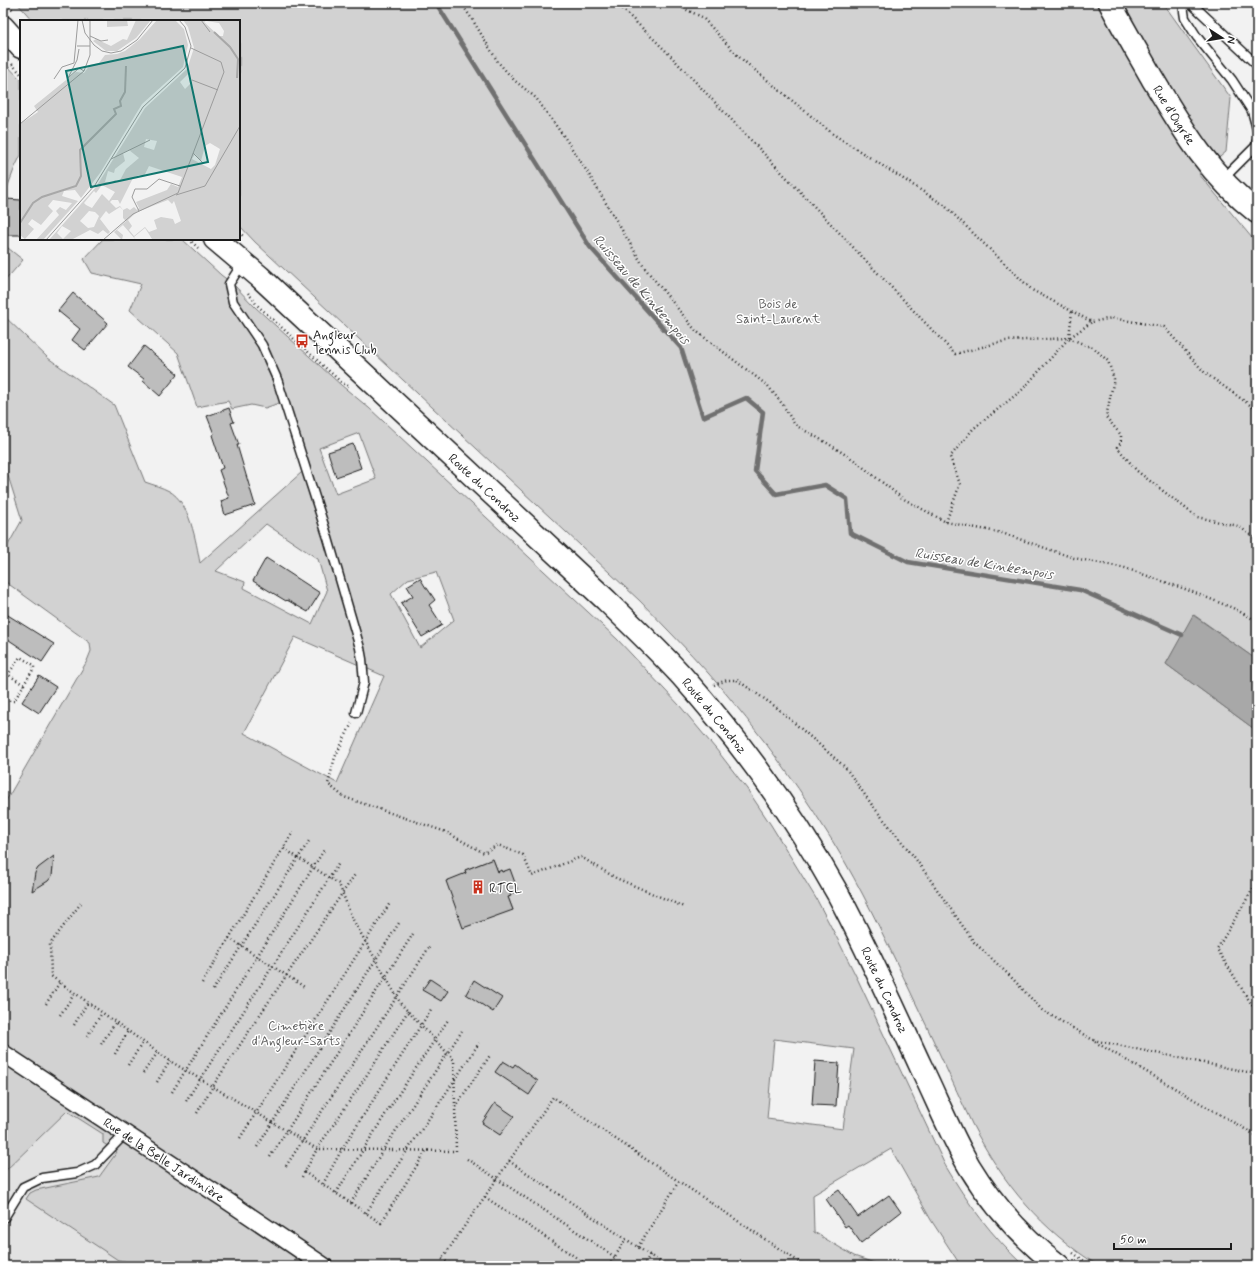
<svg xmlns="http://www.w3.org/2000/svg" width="1260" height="1269" font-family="Mynerve,sans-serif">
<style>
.built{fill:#e2e2e2}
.green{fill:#d2d2d2;stroke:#777;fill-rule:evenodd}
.water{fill:#a8a8a8;stroke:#707070}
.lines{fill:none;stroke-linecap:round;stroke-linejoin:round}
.stream{stroke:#707070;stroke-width:4.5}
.building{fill:#bdbdbd;stroke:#1c1c1c}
.lane-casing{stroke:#1c1c1c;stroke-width:11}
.street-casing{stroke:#1c1c1c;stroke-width:19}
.secondary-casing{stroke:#1c1c1c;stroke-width:25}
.primary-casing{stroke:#1c1c1c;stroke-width:25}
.path{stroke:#1c1c1c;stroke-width:2.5;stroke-dasharray:1 3;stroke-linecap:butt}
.lane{stroke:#fff;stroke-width:8}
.street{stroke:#fff;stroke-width:16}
.secondary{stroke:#fff;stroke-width:22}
.primary{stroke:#fff;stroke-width:22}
.labels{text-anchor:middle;stroke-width:3;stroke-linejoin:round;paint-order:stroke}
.street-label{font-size:13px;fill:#1c1c1c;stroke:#fff}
.park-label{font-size:13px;fill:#5c5c5c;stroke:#fff}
.poi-label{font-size:13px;fill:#1c1c1c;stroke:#fff;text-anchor:start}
.water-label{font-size:14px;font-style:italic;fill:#5b5b5b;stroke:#fff}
.inset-river{fill:none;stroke:#a8a8a8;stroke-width:2}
.inset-road{fill:none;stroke:#9c9c9c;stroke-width:1}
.view{fill:#0f766e;fill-opacity:0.15;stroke:#0f766e;stroke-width:2}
.inset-edge{fill:none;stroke:#1c1c1c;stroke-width:2}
</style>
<rect width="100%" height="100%" fill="#f2f2f2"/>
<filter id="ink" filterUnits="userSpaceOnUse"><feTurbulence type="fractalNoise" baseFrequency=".025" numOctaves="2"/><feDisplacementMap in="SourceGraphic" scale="8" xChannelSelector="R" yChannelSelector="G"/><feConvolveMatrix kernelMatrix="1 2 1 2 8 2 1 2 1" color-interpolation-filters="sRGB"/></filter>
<g filter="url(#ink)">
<!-- built -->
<polygon class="built" points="67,1110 103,1134 112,1148 117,1152 99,1177 36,1190 118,1260 152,1266 3,1266 3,1173"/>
<!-- green -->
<g class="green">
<path d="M17 3H1163L1231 98 1226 152 1199 174 1257 244V660L1194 615 1166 664 1257 731V1266H1099C1041 1230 1003 1184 972 1124 952 1081 932 1037 911 993 890 949 869 904 845 862 806 795 760 732 709 674 687 649 663 625 640 601L255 242 239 225V21H33Z"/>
<polygon points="3,61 21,80 21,155 15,167 3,199"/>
<path d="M103 239H182L221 275 233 284 255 307 341 385 369 408 617 639 680 706 720 754 747 789 771 825 817 900 838 940 858 980 945 1165C968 1204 991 1235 1024 1266H961L931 1220 891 1149 813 1195 814 1232 854 1256 883 1266H152L118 1260 26 1199 30 1193 36 1190 99 1177 117 1152 103 1143V1134L67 1111 3 1173V806L87 661 91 651 90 643 3 580V554L22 520 3 460V315L48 358 114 405 145 482C153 485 162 487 169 491 190 502 196 542 200 563L302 472 282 402 265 408 251 405 232 409 228 401 197 407 178 353 130 310 141 284 92 273 84 259ZM359 433 376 479 336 494 319 448ZM266 524 318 559 327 591 312 624 244 588 245 582 216 571ZM436 572 454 620 420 648 391 594 408 579ZM295 637 384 676 337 783 244 733ZM493 859 498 872 501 870 502 872 511 895 508 897 513 910 466 873 465 870ZM774 1039 854 1049 843 1129 767 1119Z"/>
<polygon points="3,244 23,260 3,283"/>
</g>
<!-- water -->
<polygon class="water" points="1193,615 1257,660 1257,731 1166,664"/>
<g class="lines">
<!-- stream -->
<polyline class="stream" points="436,3 590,247 681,348 703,417 746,398 763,412 755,471 776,494 825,485 847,499 850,533 908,562 1080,590 1182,635"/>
</g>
<!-- building -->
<g class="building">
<polygon points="6,199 21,200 21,235 6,235 7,225 5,225"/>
<polygon points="73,293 108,323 85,350 72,340 80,329 58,311"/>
<polygon points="144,346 178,374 160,396 143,381 144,379 128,367"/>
<polygon points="229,408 234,422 231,423 239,445 237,445 255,505 225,515 221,501 229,498 219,470 223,468 212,435 214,434 207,416"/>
<polygon points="353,444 361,468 336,477 328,452"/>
<polygon points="266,558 320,593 308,612 287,600 286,601 253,581"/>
<polygon points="420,578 426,588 427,588 435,600 429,605 442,625 422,637 401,603 413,596 407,586"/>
<polygon points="3,612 54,644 42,662 3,636"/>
<polygon points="39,676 56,687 39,713 22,702"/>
<polygon points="54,856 52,876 48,881 32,891 35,873 38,868"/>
<polygon points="493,859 498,872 501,870 502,872 510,869 518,891 510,894 511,896 508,897 513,910 463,928 446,881 466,873 465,870"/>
<polygon points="430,979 448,991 441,1001 422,990"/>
<polygon points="474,980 502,998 493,1012 466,994"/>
<polygon points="503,1061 513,1067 515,1064 538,1081 529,1095 495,1072"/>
<polygon points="815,1061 839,1063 836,1106 812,1105"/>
<polygon points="495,1103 514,1116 500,1135 482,1123"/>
<polygon points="839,1190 858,1217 889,1195 901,1212 861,1243 848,1225 845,1227 826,1199"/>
</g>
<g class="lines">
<!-- lane casing -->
<g class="lane-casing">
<g id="lane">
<polyline points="1257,65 1192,4 1183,5 1185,18 1197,37 1232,80 1252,111 1257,129"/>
<polyline points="1223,179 1256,146 1257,141"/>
<polyline points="242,264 229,284 233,302 262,345 277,379 328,538 360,648 362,659 364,682 356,713"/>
<polyline points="4,1218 23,1187 42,1178 77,1173 95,1165 125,1134"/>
</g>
</g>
<!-- street casing -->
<g class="street-casing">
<g id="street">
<path id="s1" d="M3 1053 229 1202 324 1266"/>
</g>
</g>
<!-- secondary casing -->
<g class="secondary-casing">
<g id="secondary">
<polyline points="3,27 21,47"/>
<path id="s2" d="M215 239 260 277 606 600C632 625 657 649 681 675 741 742 794 815 838 894 868 950 894 1009 921 1067 937 1100 951 1135 969 1166 992 1204 1024 1239 1059 1266"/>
</g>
</g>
<!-- primary casing -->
<g class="primary-casing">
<g id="primary">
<path id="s3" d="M1110 3C1123 28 1138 53 1152 78 1182 128 1209 175 1257 212"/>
</g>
</g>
<!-- path -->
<g class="path">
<polyline points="6,3 13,10"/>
<polyline points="461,3 472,19 498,62 514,80 536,98 565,138 588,173 644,267 696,331 768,386 783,405 795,425 827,443 854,460 902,498 946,522 1002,533 1074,558 1125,568 1185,589 1233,608 1257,621"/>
<polyline points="616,3 665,50 955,354 1005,341 1069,338 1095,349 1108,361 1114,379 1106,417 1121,435 1121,443 1117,447 1137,471 1197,517 1238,526 1257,539"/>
<polyline points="672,3 702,17 739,57 833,134 944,205 1032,290 1092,322 1112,318 1164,327 1205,373 1257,410"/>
<polyline points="12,64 21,74"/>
<polyline points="239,232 244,237"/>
<polyline points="189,239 198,248"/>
<polyline points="248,293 253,299 256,304 342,383 348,386"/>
<polyline points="1069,337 1072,312"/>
<polyline points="946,522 960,484 950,457 973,429 1022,390 1069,338 1092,322"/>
<polyline points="3,671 24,685"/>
<polyline points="3,682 20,657 34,665 34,668 14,701 10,701 3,697"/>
<polyline points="714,685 727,680 737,680 776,707 845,767 872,805 915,858 974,942 1011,977 1042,1010 1093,1040 1257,1074"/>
<polyline points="352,723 335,757 328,784 344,797 446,832 484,853 498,845 523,855 532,876 581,857 616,878 684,907"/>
<polyline points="1257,882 1217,949 1257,1013"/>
<polyline points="81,903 50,944 51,976 170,1061 317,1149 456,1151 454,1060 401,1004 352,918 339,884 283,848"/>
<polyline points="229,938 306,988"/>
<polyline points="202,983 293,832"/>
<polyline points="213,990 309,841"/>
<polyline points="46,1004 60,982"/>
<polyline points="60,1015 75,993"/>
<polyline points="74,1025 88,1002"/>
<polyline points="87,1036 102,1013"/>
<polyline points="1095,1042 1257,1136"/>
<polyline points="101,1044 116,1022"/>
<polyline points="115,1054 128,1031"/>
<polyline points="128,1065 143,1042"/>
<polyline points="143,1073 158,1052"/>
<polyline points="157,1082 170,1061"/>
<polyline points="172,1092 324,850"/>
<polyline points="186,1101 339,863"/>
<polyline points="455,1107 491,1054"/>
<polyline points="197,1113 213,1086 257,1019 356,873"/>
<polyline points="240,1138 390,903"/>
<polyline points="257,1147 399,923"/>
<polyline points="270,1157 413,934"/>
<polyline points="467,1159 615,1257"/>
<polyline points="509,1161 666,1266"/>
<polyline points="286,1166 430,946"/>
<polyline points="304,1172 381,1223 426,1151"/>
<polyline points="302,1177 317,1149 359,1087 408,1011"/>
<polyline points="323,1184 342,1149 432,1008"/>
<polyline points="336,1193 390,1107 448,1020"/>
<polyline points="485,1197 589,1266"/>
<polyline points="1257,1201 1255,1215 1257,1221"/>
<polyline points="351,1203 383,1150 462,1031"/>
<path d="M366 1213C403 1156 442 1100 479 1043"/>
<polyline points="638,1247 679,1181"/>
<polyline points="1073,1253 1092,1266"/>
<polyline points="453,1266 442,1259 553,1097 805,1266"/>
<polyline points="609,1266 626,1239"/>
<polyline points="643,1266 650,1255"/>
</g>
<!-- lane -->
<use href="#lane" class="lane"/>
<!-- street -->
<use href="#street" class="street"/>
<!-- secondary -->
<use href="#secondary" class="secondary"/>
<!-- primary -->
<use href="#primary" class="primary"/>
</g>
</g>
<!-- icons -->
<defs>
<g id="bus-bare" transform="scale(1.08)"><path d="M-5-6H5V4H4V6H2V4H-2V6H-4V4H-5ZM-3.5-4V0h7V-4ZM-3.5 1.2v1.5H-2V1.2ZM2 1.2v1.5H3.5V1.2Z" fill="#c8321e" stroke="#fff" stroke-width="2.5" paint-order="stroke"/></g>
<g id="building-bare" transform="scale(1.08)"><path d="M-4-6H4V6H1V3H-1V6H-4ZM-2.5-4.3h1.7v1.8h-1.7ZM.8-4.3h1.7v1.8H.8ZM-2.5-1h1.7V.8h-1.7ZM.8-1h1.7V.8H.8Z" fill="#c8321e" stroke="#fff" stroke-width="2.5" paint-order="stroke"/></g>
</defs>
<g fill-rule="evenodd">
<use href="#bus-bare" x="302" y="341"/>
<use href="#building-bare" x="478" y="887"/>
</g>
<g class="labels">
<!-- street labels -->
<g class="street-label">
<text dy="5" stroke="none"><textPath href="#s3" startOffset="129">Rue d'Ougrée</textPath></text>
<text dy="5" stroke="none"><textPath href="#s2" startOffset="367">Route du Condroz</textPath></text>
<text dy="5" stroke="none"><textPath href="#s2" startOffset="691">Route du Condroz</textPath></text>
<text dy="5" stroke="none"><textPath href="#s2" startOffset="1015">Route du Condroz</textPath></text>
<text dy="5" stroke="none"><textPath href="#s1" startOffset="193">Rue de la Belle Jardinière</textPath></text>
</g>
<!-- park labels -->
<g class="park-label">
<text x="778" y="308">Bois de<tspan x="778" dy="15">Saint-Laurent</tspan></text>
<text x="296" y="1030">Cimetière<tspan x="296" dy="15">d'Angleur-Sarts</tspan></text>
</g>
<!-- poi labels -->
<g class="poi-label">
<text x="313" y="339">Angleur<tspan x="313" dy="15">Tennis Club</tspan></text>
<text x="489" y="892">RTCL</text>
</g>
<!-- water labels -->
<g class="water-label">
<text transform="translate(642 289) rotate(49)" y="5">Ruisseau de Kinkempois</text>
<text transform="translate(984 563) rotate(9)" y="5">Ruisseau de Kinkempois</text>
</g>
</g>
<!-- overview -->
<g transform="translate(20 20)">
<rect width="220" height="220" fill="#f2f2f2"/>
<path d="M87 0H107L108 6 87 7ZM116 0H131L116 18 97 31H86L73 21 76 19 91 26 103 19 107 20ZM155 0 164 9 168 25 163 47 122 84 80 153 61 178 55 170 44 171 42 176 58 181 23 220H16L39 195 36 191 40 187 46 190 52 183 33 180 28 186 33 191 21 205 12 199 8 204 14 209 5 219 0 215V104L18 92 14 86 56 52 64 53 70 45 79 43 85 35 97 34 105 31 120 19 137 0ZM163 0H220V220H130L132 219 125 208 114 217 116 220 103 205 97 210 103 215 102 220 94 212 106 201 103 198V190L100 187 89 194 86 191 80 199 90 212 88 214 83 210 78 214 70 210 51 220H29L76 167 125 88 167 49 174 28 168 7ZM186 1 199 3 204 11 203 16H199L184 2ZM169 53 170 64 165 69 160 62ZM126 119 137 121 134 130 124 127ZM190 123 200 129 195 145 191 149 172 139 175 134 181 141 185 126ZM109 130 119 138 106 149 99 162 95 160 91 163 85 162 88 151 94 153 95 149 105 141 103 133ZM129 146 162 157 158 167 151 164 147 170 116 182 119 188 117 190 114 187 110 190 107 188 103 190 100 186 96 188 90 182 92 180H98L100 184 113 158 119 155 124 156ZM82 165 95 172 89 181 82 174 72 188 66 185 64 183 74 171 76 173ZM148 180 152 184 154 181 161 201 155 204 153 199 141 197 134 200 137 209 129 212 125 207 114 216 109 210 112 206 108 200 117 192ZM69 191 75 192 79 196 74 207 68 208 60 201ZM42 206 51 211 43 219 37 213Z" fill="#d2d2d2" fill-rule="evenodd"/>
<path class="inset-river" d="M194 12 210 27 218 39 217 58M0 203 13 183 22 177 56 166 61 156 60 130 96 94 94 89 101 86 100 81 105 72 106 46"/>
<path class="inset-road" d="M62 0 65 13 74 25 82 31 91 33 101 31 117 20 133 0M181 0 190 12M70 16 81 21 88 20M57 26H70M59 29 57 40 48 58 59 48 64 51M34 59 42 47 54 43 58 0M172 60 198 70M0 104 64 51 70 35V0M173 133 183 143M91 139 130 120M156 175 185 166 220 106M119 191 112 177 115 169H127L139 159 160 166M26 220 75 165 123 87 165 48 171 26 165 7 159 0M83 220 113 194 158 173 204 52 201 42 171 28"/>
<path class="view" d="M163 26 188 142 71 167 46 51Z"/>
<rect width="220" height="220" class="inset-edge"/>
</g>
<!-- margin -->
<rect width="1260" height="1269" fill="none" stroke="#fff" stroke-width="16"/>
<rect x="8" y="8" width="1244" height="1253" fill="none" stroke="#1c1c1c" stroke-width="1.5" filter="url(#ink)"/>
<!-- north arrow -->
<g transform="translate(1222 38) rotate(102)" stroke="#ffffff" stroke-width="3" paint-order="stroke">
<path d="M0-3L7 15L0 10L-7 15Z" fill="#1c1c1c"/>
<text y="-6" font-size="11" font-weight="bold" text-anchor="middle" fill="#1c1c1c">N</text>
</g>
<!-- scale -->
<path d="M1114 1243v6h117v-6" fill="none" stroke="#1c1c1c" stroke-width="2"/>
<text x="1120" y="1243" font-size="12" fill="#1c1c1c" stroke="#ffffff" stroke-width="3" paint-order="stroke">50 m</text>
</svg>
